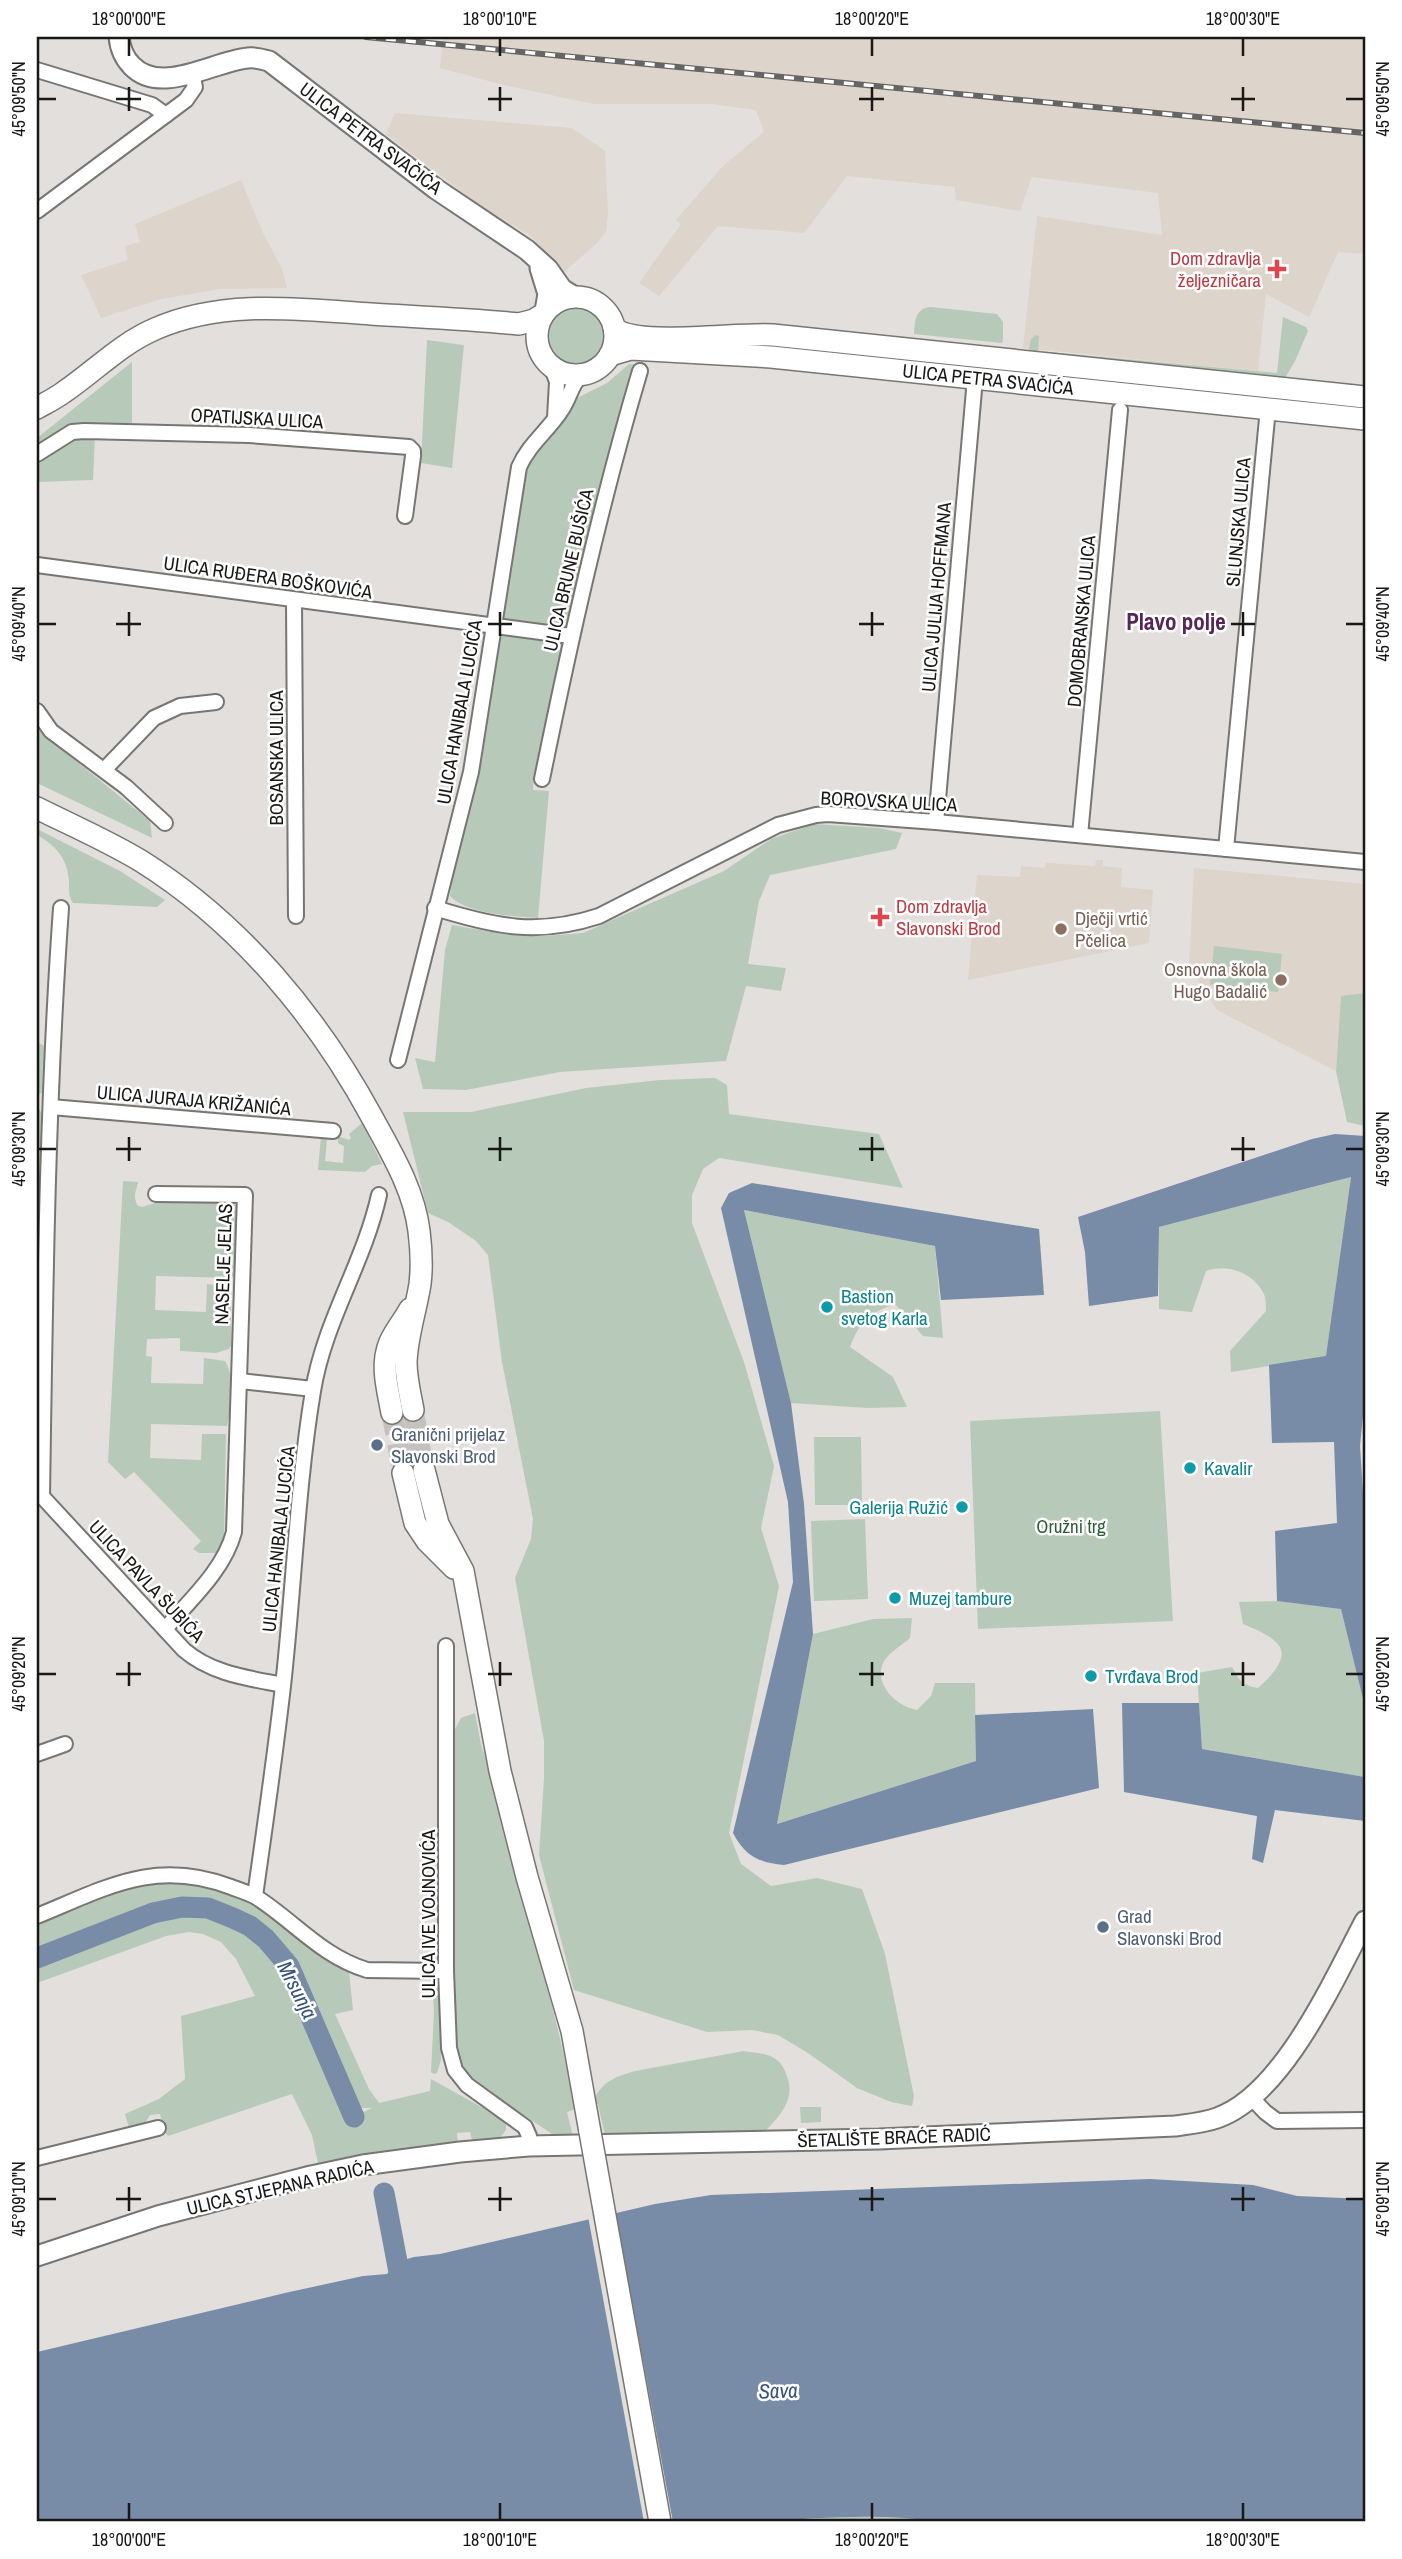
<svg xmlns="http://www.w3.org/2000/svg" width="1402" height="2559" font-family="'Archivo Narrow',sans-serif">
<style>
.built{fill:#ddd4cb}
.green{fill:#b7cab9}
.water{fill:#788ba7}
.pier{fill:#e2dfdc}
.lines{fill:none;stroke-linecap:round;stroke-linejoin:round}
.river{stroke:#788ba7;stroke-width:21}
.primary-tunnel{stroke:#c4c1be;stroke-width:21;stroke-dasharray:21 10;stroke-linecap:butt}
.minor-casing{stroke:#787673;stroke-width:18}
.secondary-casing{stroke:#787673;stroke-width:23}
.primary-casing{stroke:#787673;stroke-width:24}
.minor{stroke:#fff;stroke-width:14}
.secondary{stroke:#fff;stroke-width:19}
.primary{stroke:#fff;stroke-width:21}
.rail-casing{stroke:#676564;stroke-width:6}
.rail{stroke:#fff;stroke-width:3.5;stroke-dasharray:10;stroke-linecap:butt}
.primary-bridge-casing{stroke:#787673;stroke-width:24;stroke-linecap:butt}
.primary-bridge{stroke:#fff;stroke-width:21}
.ticks{fill:none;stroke:#191817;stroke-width:2.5}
.health-dot{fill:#e0444e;stroke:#fff;stroke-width:2.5}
.education-dot{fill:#8d6e63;stroke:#fff;stroke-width:2.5}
.culture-dot{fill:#0f9aa8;stroke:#fff;stroke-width:2.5}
.service-dot{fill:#5c6f8a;stroke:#fff;stroke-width:2.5}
.labels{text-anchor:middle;stroke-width:5;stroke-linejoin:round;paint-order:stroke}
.street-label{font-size:19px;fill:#191817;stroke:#fff}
.health-label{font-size:19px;fill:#be3a42;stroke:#fff;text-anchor:end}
.education-label{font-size:19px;fill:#785e54;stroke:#fff;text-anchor:start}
.culture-label{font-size:19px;fill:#0d838f;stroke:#fff;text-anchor:start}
.service-label{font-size:19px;fill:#4e5e75;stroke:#fff;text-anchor:start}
.park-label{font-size:19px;fill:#2e5c38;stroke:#fff}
.water-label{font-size:21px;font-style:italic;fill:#36527c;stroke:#fff}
.quarter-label{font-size:23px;font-weight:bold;fill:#572657;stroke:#fff}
.neatline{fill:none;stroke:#191817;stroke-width:2.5}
.ticks-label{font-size:18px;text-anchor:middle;fill:#191817}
</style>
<rect width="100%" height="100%" fill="#e2dfdc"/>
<!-- built -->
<g class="built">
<polygon points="443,37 1365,37 1365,254 1338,252 1309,317 1266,294 1258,371 1023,348 1037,216 1162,235 1158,193 1032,177 1020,211 956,200 955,187 847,176 804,233 718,226 659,296 639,283 681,224 676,220 724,165 764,132 756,110 712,104 593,104 500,84 440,68"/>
<polygon points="395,113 572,128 605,151 608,215 606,232 598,242 563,273 531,236 478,204 386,134"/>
<polygon points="241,180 263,233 282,269 287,288 220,289 161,299 101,318 81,275 128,260 125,246 140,242 135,224"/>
<polygon points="1096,860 1103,860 1103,866 1122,868 1121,887 1153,890 1149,943 968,980 977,875 1020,877 1021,866 1045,868 1046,863 1095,866"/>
<polygon points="1194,868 1365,884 1365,993 1341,997 1336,1071 1217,1010 1189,967"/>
</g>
<!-- green -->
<g class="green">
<circle cx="575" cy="336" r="31"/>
<path d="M930 307 997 314 1003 322V340L1002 343 914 334C915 321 915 309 930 307Z"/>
<polygon points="1283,317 1306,327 1308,331 1295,361 1282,383 1028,354 1031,339 1036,335 1039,336 1038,351 1277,373"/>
<polygon points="427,340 464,345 452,468 421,463"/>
<polygon points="132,362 132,425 76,425 37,448 37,438"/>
<path d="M629 364 636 365 592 520 542 764 534 777 533 790 549 791 538 918C515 917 465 913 450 896L451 885 483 736 524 476 531 460 560 425 575 399 607 383Z"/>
<polygon points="95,435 93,480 37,482 37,461 68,439"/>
<polygon points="37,726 39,731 150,821 152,838 37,783"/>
<polygon points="814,824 879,828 902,833 896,849 770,875 759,901 748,964 786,968 781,991 746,986 726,1061 560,1072 466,1090 423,1089 415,1058 435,1062 445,950 452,925 509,935 546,936 583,933 724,871 771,839"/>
<path d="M37 829 120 871 165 900 157 907 73 903C68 896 69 889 69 880 67 858 56 846 37 835Z"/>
<polygon points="1214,946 1282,954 1278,992 1259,990 1259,993 1210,984"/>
<polygon points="1365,993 1365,1126 1347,1122 1336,1071 1341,996"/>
<polygon points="37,1042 48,1048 45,1091 38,1095"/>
<polygon points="715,1078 727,1085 729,1114 879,1134 903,1188 719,1158 703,1169 692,1195 692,1223 744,1362 774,1466 761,1528 779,1586 729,1833 741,1864 771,1886 817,1878 862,1889 885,1954 914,2096 912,2106 891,2102 857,2088 808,2053 778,2035 752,2030 707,2032 574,1990 539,1855 544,1778 544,1741 515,1578 531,1539 533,1519 502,1362 488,1255 476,1241 448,1222 428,1213 403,1112 471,1112 586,1088 660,1080"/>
<polygon points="37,1106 44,1117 42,1183 37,1187"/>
<polygon points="362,1123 382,1164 372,1166 365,1172 318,1170 321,1136 327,1139 325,1161 343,1163 344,1146 338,1143 338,1136 349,1140 351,1138 349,1134"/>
<path d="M1351 1177 1326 1357 1231 1372 1230 1351 1266 1311C1266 1307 1266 1299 1264 1294 1254 1273 1227 1263 1206 1271L1192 1312 1159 1309V1227Z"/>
<path d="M123 1181 138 1182C136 1193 133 1193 137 1205L142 1207 158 1202H232L236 1205 234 1276 231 1278 156 1276 155 1310 206 1312 207 1284 227 1286 231 1291V1346L229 1349 216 1353 180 1351V1338L147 1339 146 1356 152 1357 151 1383 203 1384 204 1358 225 1361C235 1376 231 1408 227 1426L151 1424 150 1458 201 1460 202 1434H226L224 1540 223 1548 217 1553H199L193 1549 201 1541 134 1472 125 1479 108 1462Z"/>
<path d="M744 1210 935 1246 943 1338 923 1336 895 1304C869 1313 860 1321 850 1347L893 1377 907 1407 868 1408 791 1403Z"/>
<polygon points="1160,1411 1173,1621 978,1629 970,1421"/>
<polygon points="814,1437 861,1437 862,1505 815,1505"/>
<polygon points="865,1519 868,1599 814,1601 811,1521"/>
<path d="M1277 1601 1341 1608 1365 1707V1777L1202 1749 1197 1673 1232 1667C1239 1680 1243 1686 1258 1688 1297 1653 1285 1641 1243 1624L1239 1602Z"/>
<path d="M912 1618 910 1638C902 1645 890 1652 884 1661 872 1684 897 1707 917 1710L931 1696 935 1683H975L976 1761 777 1824 813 1634 873 1619Z"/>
<path d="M475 1713 481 1745 491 1773C520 1885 552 1996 576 2109L567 2112 573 2137 555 2136 482 2087 467 2075 459 2063 455 2049 453 1733 461 1718Z"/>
<path d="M161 1878 225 1889 251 1902 349 1972 353 2010 335 2014 369 2089 379 2103 430 2091 431 2079 492 2113 506 2124V2130L499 2139 473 2143 470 2132 457 2133 458 2145 319 2168 312 2135 292 2094 168 2136 164 2131 160 2114 150 2115 142 2128 130 2131 125 2114 159 2099 185 2079 181 2016 255 1996 236 1959 221 1942 203 1934 189 1932 166 1936 37 1983V1965L173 1916C259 1911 286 1970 314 2039 324 2066 335 2093 346 2120L372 2108H359L300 1970 275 1936 247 1916 229 1907 204 1900 187 1899 157 1903 37 1949V1921L91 1899Z"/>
<polygon points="432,1977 437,1981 440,1989 441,2060 437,2073 434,2074 431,2072 434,2012"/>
<path d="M744 2051C753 2053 764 2053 772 2057 779 2060 784 2067 786 2074 797 2098 780 2116 764 2132L606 2140 598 2104H595L594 2099C603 2081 617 2076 635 2071Z"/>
<polygon points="800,2107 821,2107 821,2122 801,2123"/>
<polygon points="849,2516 914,2518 944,2522 763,2522"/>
</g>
<!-- water -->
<g class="water">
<polygon points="1335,1134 1365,1136 1365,1395 1360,1446 1365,1525 1365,1707 1341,1609 1277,1601 1275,1531 1337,1523 1334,1442 1272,1443 1269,1365 1326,1356 1351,1177 1159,1227 1158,1296 1089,1306 1085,1252 1078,1217 1312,1139"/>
<path d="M752 1183 1039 1229 1044 1295 941 1300 935 1246 744 1210 791 1403 804 1504 813 1634 777 1824 976 1761 975 1715 1093 1709 1099 1788 784 1865C758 1862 746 1857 733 1833L793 1582 788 1502 721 1208 729 1193Z"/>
<polygon points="1122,1703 1199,1703 1202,1749 1365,1777 1365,1821 1275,1810 1263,1863 1252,1859 1257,1816 1124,1792"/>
<path d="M1150 2179 1253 2185 1297 2196 1365 2199V2522H944C884 2513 823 2517 763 2522H37V2352L285 2293 363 2276 387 2274 397 2262 414 2257 440 2254 655 2204 711 2195Z"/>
</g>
<!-- pier -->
<polygon class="pier" points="615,2210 673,2522 644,2522 588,2216"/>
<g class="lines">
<!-- river -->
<g class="river">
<polyline points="37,1958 153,1913 182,1907 208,1908 233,1918 250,1926 266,1939 289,1966 354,2117"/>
<polyline points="384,2193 402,2288"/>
</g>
<!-- primary-tunnel -->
<g class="primary-tunnel">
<polyline points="413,1410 424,1470"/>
<polyline points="392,1413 403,1473"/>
</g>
<!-- minor casing -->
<g class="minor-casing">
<g id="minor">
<polyline points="37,70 152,105 166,115"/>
<polyline points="37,211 186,100 195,87 192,74"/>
<polyline points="552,368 557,382 555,418"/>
<polyline points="37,454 72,432 84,431 249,435 409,447 413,451 413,456 405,516"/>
<polyline points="37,565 571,636"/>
<polyline points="294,600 296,916"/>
<polyline points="37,711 51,731 126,787 165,823"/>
<polyline points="104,770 154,718 180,706 216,702"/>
<path d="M542 779C570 642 600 506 640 371"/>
<polyline points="936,822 974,390 973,376"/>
<polyline points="1080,835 1120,410"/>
<polyline points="1226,849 1268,408"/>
<path d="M435 908C496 927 538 936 599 916L778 825 816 815 828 814 936 822 1365 862"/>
<path d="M398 1060 471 772 519 467C529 444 549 430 562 409 570 397 571 385 581 375"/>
<polyline points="51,1107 333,1131"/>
<path d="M156 1194 245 1195 234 1532C224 1570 190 1600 165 1629"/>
<polyline points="240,1381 313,1389"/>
<path d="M38 1492 184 1650C212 1674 248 1678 283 1685"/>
<path d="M42 1497C45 1300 47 1104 61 908"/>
<polyline points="446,1646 446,1971 449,2048 455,2070 467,2085 525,2127 529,2136 529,2146"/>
<polyline points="37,1754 65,1744"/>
<path d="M255 1896C265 1826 275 1756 283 1686 294 1588 297 1488 313 1391 324 1322 364 1263 379 1195"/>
<path d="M37 1916C106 1888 155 1858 231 1887 239 1890 249 1893 256 1897 294 1921 321 1956 367 1970L446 1971"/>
<polyline points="1252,2098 1265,2112 1277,2121 1365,2120"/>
<polyline points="37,2158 158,2128"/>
</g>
</g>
<!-- secondary casing -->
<g class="secondary-casing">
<g id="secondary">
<path d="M119 37C120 48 124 58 132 66 161 96 214 61 248 58 255 57 262 59 269 61L436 189 527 250 548 269 562 289 575 297"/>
<polyline points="540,268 548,294 545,311"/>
<path d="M37 2256 158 2216 311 2176 363 2165 460 2152 529 2146 879 2139 1175 2126C1189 2124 1203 2123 1217 2118 1283 2095 1333 1981 1365 1921"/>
</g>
</g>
<!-- primary casing -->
<g class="primary-casing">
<g id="primary">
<circle cx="576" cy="336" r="39"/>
<path d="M614 328C637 348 739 332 773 335L1365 397"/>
<polyline points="610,355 631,349 771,357 1365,419"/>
<path d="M37 408C46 403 56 398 64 392 95 371 120 344 155 329 222 299 300 309 371 314 420 317 470 319 519 324L534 320 542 315"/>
<path d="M37 808C71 825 108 841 141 861 240 923 318 1017 373 1119 392 1154 414 1190 419 1231 421 1247 422 1268 420 1284 416 1310 407 1335 406 1362 406 1378 410 1394 413 1410"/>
<path d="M392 1413C388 1390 380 1365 390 1342 395 1331 404 1320 410 1309"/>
<polyline points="424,1470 438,1524 463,1571 500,1771 527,1877 572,2031 590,2132"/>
<polyline points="403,1473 415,1523 427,1541 454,1568"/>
</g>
</g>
<!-- minor -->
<use href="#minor" class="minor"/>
<!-- secondary -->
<use href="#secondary" class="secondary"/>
<!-- primary -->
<use href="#primary" class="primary"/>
<!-- rail casing -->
<g class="rail-casing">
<polyline id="rail" points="366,37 1365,133"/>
</g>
<!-- rail -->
<use href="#rail" class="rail"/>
<!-- primary-bridge casing -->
<g class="primary-bridge-casing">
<polyline id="primary-bridge" points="590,2132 660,2522"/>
</g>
<!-- primary-bridge -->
<use href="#primary-bridge" class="primary-bridge"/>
</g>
<!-- ticks -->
<path class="ticks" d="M129 38V56M500 38V56M872 38V56M1243 38V56M129 87V111M500 87V111M872 87V111M1243 87V111M38 99H56M116 99H141M488 99H512M859 99H884M1231 99H1255M1346 99H1364M129 612V636M500 612V636M872 612V636M1243 612V636M38 624H56M116 624H141M488 624H512M859 624H884M1231 624H1255M1346 624H1364M129 1137V1161M500 1137V1161M872 1137V1161M1243 1137V1161M38 1149H56M116 1149H141M488 1149H512M859 1149H884M1231 1149H1255M1346 1149H1364M129 1662V1686M500 1662V1686M872 1662V1686M1243 1662V1686M38 1674H56M116 1674H141M488 1674H512M859 1674H884M1231 1674H1255M1346 1674H1364M129 2187V2211M500 2187V2211M872 2187V2211M1243 2187V2211M38 2199H56M116 2199H141M488 2199H512M859 2199H884M1231 2199H1255M1346 2199H1364M129 2503V2520M500 2503V2520M872 2503V2520M1243 2503V2520"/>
<!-- markers -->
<g class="health-dot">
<path d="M1273.5 258.5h7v7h7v7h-7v7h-7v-7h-7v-7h7z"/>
<path d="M876.5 906.5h7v7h7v7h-7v7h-7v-7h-7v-7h7z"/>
</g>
<g class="education-dot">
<circle cx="1061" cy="929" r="7"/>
<circle cx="1281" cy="980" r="7"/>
</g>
<g class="culture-dot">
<circle cx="827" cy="1307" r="7"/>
<circle cx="1190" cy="1468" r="7"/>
<circle cx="962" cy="1507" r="7"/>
<circle cx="895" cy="1598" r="7"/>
<circle cx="1091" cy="1676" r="7"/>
</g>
<g class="service-dot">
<circle cx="377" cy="1445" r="7"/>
<circle cx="1103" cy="1927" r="7"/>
</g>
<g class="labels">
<!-- street labels -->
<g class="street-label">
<text transform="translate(371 138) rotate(37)" y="7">ULICA PETRA SVAČIĆA</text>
<text transform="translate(988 379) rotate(6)" y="7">ULICA PETRA SVAČIĆA</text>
<text transform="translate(257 418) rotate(3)" y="7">OPATIJSKA ULICA</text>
<text transform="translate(1238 522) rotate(-85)" y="7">SLUNJSKA ULICA</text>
<text transform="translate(568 570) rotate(-77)" y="7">ULICA BRUNE BUŠIĆA</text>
<text transform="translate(268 577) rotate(8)" y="7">ULICA RUĐERA BOŠKOVIĆA</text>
<text transform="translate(936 597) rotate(-85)" y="7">ULICA JULIJA HOFFMANA</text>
<text transform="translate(1081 621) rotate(-85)" y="7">DOMOBRANSKA ULICA</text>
<text transform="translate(459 712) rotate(-80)" y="7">ULICA HANIBALA LUCIĆA</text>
<text transform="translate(276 758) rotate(-90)" y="7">BOSANSKA ULICA</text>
<text transform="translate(889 801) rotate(3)" y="7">BOROVSKA ULICA</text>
<text transform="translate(194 1100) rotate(5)" y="7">ULICA JURAJA KRIŽANIĆA</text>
<text transform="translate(223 1264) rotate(-88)" y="7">NASELJE JELAS</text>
<text transform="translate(278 1539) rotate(-84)" y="7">ULICA HANIBALA LUCIĆA</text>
<text transform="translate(147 1581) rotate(47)" y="7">ULICA PAVLA ŠUBIĆA</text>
<text transform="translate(428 1914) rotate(-90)" y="7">ULICA IVE VOJNOVIĆA</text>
<text transform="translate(894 2137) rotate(-2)" y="7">ŠETALIŠTE BRAĆE RADIĆ</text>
<text transform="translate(280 2187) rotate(-13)" y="7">ULICA STJEPANA RADIĆA</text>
</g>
<!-- health labels -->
<g class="health-label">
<text x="1261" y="265">Dom zdravlja<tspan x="1261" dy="22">željezničara</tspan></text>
<text x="896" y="913" text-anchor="start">Dom zdravlja<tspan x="896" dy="22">Slavonski Brod</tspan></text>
</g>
<!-- education labels -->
<g class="education-label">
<text x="1075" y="925">Dječji vrtić<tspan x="1075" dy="22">Pčelica</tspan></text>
<text x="1267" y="976" text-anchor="end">Osnovna škola<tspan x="1267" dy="22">Hugo Badalić</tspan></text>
</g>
<!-- culture labels -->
<g class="culture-label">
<text x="841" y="1303">Bastion<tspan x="841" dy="22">svetog Karla</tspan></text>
<text x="1204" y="1475">Kavalir</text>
<text x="948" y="1514" text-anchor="end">Galerija Ružić</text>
<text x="909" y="1605">Muzej tambure</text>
<text x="1105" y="1683">Tvrđava Brod</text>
</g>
<!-- service labels -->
<g class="service-label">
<text x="391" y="1441">Granični prijelaz<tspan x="391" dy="22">Slavonski Brod</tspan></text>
<text x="1117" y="1923">Grad<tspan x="1117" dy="22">Slavonski Brod</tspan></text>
</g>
<!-- park labels -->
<g class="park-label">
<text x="1071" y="1533">Oružni trg</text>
</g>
<!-- water labels -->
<g class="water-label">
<text transform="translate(297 1990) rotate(63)" y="7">Mrsunja</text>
<text transform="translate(778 2391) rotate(-2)" y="7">Sava</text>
</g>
<!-- quarter labels -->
<g class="quarter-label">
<text x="1176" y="630">Plavo polje</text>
</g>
</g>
<!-- border -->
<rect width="1402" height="2559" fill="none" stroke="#ffffff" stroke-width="77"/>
<rect x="38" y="38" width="1326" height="2482" class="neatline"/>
<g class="ticks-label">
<text x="129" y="25">18°00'00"E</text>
<text x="500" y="25">18°00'10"E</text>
<text x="872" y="25">18°00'20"E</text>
<text x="1243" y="25">18°00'30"E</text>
<text transform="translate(19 99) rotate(-90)" y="6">45°09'50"N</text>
<text transform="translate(1383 99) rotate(-90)" y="6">45°09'50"N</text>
<text transform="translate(19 624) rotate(-90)" y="6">45°09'40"N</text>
<text transform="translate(1383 624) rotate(-90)" y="6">45°09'40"N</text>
<text transform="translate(19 1149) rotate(-90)" y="6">45°09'30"N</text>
<text transform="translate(1383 1149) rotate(-90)" y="6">45°09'30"N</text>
<text transform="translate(19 1674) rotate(-90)" y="6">45°09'20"N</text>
<text transform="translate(1383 1674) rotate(-90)" y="6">45°09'20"N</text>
<text transform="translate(19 2199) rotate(-90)" y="6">45°09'10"N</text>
<text transform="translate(1383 2199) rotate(-90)" y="6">45°09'10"N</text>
<text x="129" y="2546">18°00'00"E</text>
<text x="500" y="2546">18°00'10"E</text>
<text x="872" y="2546">18°00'20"E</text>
<text x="1243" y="2546">18°00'30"E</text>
</g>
</svg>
